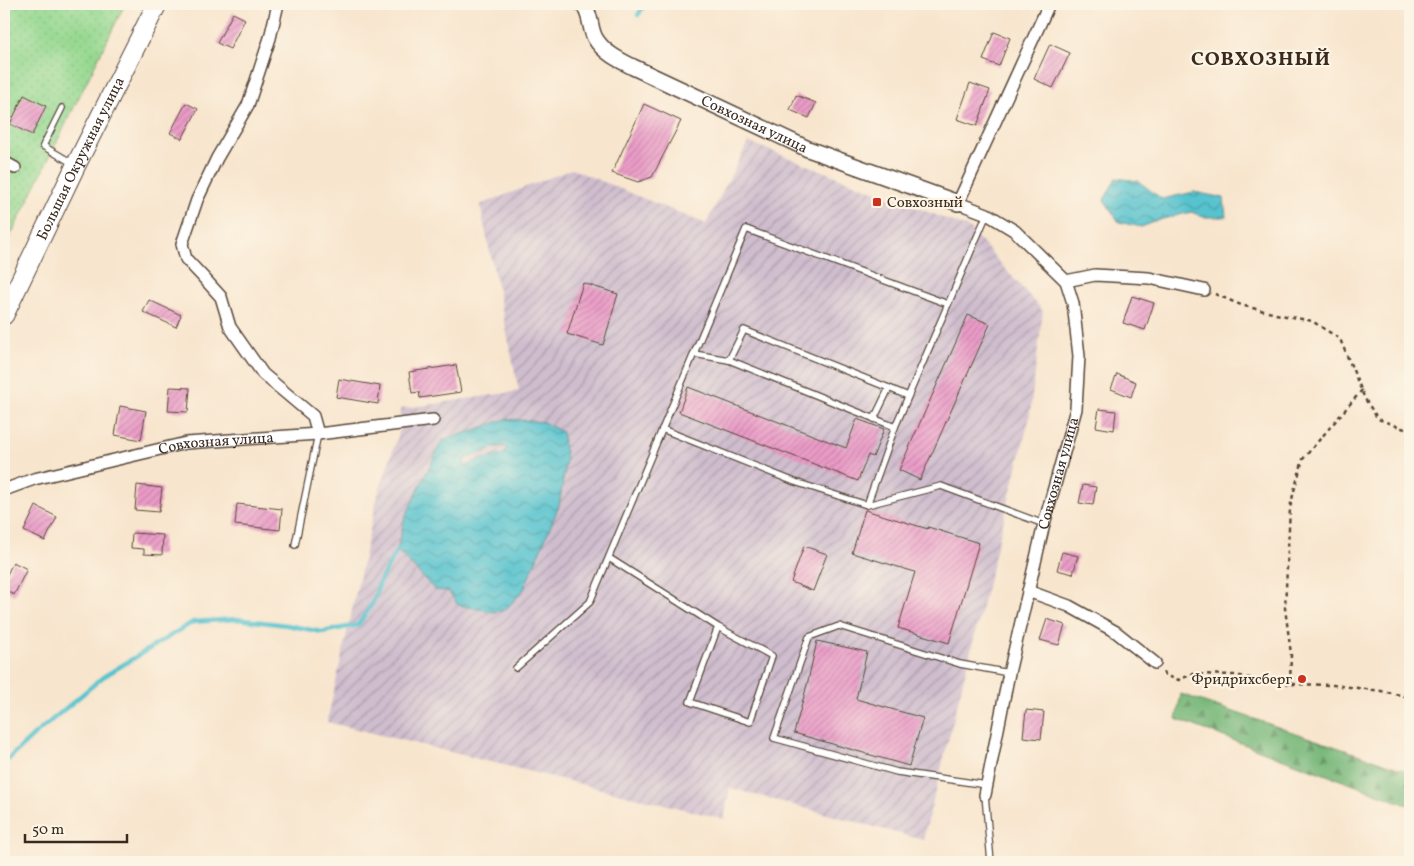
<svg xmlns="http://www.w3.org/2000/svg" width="1414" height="866" font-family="Vollkorn,serif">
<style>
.industrial{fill:url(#industrial-furrows)}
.green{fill:url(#green-dots);stroke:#688157}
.forest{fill:url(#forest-firs);stroke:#5a714c}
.water{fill:url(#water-waves);stroke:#487676;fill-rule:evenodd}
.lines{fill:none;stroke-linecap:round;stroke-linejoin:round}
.stream{stroke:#56c3cf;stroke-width:4.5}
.building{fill:url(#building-hatch)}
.service-casing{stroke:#574638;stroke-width:8}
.minor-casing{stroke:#574638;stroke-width:14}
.tertiary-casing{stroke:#574638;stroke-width:18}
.trunk-casing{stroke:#574638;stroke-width:21}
.path{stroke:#574638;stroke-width:2.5;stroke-dasharray:4 4;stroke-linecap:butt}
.service{stroke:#fff;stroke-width:5.5}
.minor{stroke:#fff;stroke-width:11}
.tertiary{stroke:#fff;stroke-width:15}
.trunk{stroke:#fff;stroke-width:19}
.poi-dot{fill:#c8321e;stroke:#fcf5e5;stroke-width:2}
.labels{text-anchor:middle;stroke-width:4.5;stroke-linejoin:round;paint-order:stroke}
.street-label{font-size:15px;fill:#3b2a1e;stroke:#fcf5e5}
.poi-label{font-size:15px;fill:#3b2a1e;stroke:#fcf5e5;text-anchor:start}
.district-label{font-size:20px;font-weight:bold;letter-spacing:1px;fill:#3b2a1e;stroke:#fcf5e5}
</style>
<defs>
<pattern id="industrial-furrows" width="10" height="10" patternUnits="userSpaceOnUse" patternTransform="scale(1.25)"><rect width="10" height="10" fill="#cfbdce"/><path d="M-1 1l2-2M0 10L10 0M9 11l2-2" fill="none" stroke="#a99aa7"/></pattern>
<pattern id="green-dots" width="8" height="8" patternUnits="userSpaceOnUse" patternTransform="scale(1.25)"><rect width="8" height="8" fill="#95d890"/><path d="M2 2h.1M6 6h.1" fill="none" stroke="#81ba7c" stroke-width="1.8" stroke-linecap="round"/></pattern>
<pattern id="forest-firs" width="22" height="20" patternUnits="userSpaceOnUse" patternTransform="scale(1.25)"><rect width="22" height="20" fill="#78b87a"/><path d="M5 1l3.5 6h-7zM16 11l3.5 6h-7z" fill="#649663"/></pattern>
<pattern id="water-waves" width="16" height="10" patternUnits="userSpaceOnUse" patternTransform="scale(1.25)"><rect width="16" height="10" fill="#56c3cf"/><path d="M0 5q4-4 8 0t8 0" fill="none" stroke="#489fa7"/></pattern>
<pattern id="building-hatch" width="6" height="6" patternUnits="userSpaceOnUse" patternTransform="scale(1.25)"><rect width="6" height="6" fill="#eb9cc8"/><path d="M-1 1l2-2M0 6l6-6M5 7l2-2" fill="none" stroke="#c07fa2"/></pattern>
</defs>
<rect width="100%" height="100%" fill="#fcf5e5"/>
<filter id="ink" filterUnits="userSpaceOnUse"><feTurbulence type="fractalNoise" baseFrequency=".02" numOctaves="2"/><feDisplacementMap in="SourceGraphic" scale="10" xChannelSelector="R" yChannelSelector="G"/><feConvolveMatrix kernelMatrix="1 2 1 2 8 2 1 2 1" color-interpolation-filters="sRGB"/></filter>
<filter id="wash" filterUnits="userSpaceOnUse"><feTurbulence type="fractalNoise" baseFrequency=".0096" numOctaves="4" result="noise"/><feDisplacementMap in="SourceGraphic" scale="20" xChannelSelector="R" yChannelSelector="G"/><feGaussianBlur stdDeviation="1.12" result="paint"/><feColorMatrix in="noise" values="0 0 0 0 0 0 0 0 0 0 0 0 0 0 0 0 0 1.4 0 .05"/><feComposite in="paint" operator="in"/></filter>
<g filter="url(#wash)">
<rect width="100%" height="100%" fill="#f8e5cd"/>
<!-- industrial -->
<polygon class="industrial" points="748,142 969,228 1043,311 1029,420 923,840 730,788 724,819 327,722 378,494 400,430 400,409 519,391 480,205 572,169 706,224"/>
<!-- green -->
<polygon class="green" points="4,4 125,4 4,249"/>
<!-- forest -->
<polygon class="forest" points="1181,694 1410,772 1410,806 1176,719"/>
<!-- water -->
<g class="water">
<polygon points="1116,178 1138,181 1162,199 1194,192 1224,198 1226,217 1205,217 1191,212 1163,219 1141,227 1119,222 1104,200"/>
<path d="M506 419 543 422 562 432 566 460 559 506 523 591 505 610 494 612 458 605 448 591 435 590 397 550 405 517 442 441ZM504 446 507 448 504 454 480 460 466 466 463 460 493 448Z"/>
</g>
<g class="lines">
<!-- stream -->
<g class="stream">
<polyline points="638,15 645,4"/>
<polyline points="4,763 34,735 103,677 193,622 237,619 287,625 322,632 358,625 373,602 380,581 397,550 402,548"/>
</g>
</g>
<g id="blocks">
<!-- building -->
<g class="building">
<polygon points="233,13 245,19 230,49 217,43"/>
<polygon points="994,32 1010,38 999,66 983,60"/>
<polygon points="1050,44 1070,53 1053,88 1034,79"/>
<polygon points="970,83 990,90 977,126 957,119"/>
<polygon points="24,95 46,106 32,135 10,124"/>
<polygon points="796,95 816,103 809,118 790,110"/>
<polygon points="186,103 198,109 182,139 170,133"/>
<polygon points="644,104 681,121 652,177 638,182 612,173"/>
<polygon points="583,283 618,294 603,345 567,334"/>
<polygon points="1132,296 1154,303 1145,330 1123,323"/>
<polygon points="149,300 181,315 176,327 143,312"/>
<polygon points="968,315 990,324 920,480 899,470"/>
<polygon points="456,365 461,392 420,398 419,392 412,393 409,372"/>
<polygon points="1117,374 1136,382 1131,397 1111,389"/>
<polygon points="339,379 380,386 378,404 336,397"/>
<polygon points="170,387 190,388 188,412 168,411"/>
<polygon points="688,387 846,448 857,419 884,429 873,457 868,455 858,481 679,412"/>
<polygon points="120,406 146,411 141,440 115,435"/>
<polygon points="1099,409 1116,411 1114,430 1096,427"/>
<polygon points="137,485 162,488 159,512 135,510"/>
<polygon points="1083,485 1096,487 1093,505 1079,503"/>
<polygon points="237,504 282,509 280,530 235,525"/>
<polygon points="36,506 57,517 45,541 24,531"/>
<polygon points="865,510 928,529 928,527 979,543 949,643 898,628 915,572 852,553"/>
<polygon points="132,533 163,535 162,555 144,554 144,549 131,548"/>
<polygon points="804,546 827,554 813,591 791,582"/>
<polygon points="1062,552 1078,556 1073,574 1057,570"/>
<polygon points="13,562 27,569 14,595 4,589 4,581"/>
<polygon points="1047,619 1065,625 1059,645 1040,640"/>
<polygon points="817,641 867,652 856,699 923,718 909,766 794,733 807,685"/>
<polygon points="1026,710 1044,712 1041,739 1023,737"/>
</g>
</g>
</g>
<g filter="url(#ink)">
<use href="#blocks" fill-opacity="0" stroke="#574638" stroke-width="1"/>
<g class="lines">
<!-- service casing -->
<g class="service-casing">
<g id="service">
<polyline points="62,108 43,146 74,164"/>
<polyline points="694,354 729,360 895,427 987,214"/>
<polyline points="729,360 744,330 889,388"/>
<polyline points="874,419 889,388 908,396"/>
<polyline points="662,429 795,482 867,505 895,427"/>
<polyline points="867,505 941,486 1044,524"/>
<polyline points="295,545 318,434"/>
<polyline points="609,558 718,627 690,702 750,722 772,656 718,627"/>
<polyline points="516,668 590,602 746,229 948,304"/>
<polyline points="987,785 897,772 774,738 809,637 839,626 960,664 1009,673"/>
<polyline points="985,795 991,862"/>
</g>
</g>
<!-- minor casing -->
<g class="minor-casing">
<g id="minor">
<polyline points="278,4 270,38 248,105 217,158 197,200 182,244 186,259 203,277 221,297 230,327 263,374 313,416 318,434"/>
<polyline points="4,162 15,168"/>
<polyline points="1066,281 1095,275 1149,278 1204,290"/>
<path id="s1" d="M4 490 34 479 186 443 318 434 433 420"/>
<polyline points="1028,591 1069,606 1116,632 1155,663"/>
<path id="s2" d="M985 795 1009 673 1044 524 1076 409 1079 356 1073 303 1066 281 1015 231 987 214 958 203 1049 4"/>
</g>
</g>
<!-- tertiary casing -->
<g class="tertiary-casing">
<g id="tertiary">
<path id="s3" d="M583 4C592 16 589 27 595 38 603 52 619 60 633 67L808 149 958 203"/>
</g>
</g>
<!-- trunk casing -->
<g class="trunk-casing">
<g id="trunk">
<path id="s4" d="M4 315 76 165 157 4"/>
</g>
</g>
<!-- path -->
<g class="path">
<polyline points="1215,294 1241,305 1276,314 1312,321 1340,339 1365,399 1378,419 1410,431"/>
<polyline points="1362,390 1303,459 1294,491 1290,508 1285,608 1291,654 1290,684 1333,685 1381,691 1410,697"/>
<polyline points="1163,672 1166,676 1179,680 1192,674 1236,675 1263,681 1290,684"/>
</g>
<!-- service -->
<use href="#service" class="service"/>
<!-- minor -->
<use href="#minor" class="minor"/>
<!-- tertiary -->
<use href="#tertiary" class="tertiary"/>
<!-- trunk -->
<use href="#trunk" class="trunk"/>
</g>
</g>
<!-- markers -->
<g class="poi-dot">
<rect x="872" y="197" width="10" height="10" rx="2.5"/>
<circle cx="1302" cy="679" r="5"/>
</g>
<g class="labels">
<!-- street labels -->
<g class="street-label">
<text dy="5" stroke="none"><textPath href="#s3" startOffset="219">Совхозная улица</textPath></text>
<text dy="5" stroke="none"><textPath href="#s4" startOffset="174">Большая Окружная улица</textPath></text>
<text dy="5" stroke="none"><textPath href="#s1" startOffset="218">Совхозная улица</textPath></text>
<text dy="5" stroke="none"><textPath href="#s2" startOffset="330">Совхозная улица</textPath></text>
</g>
<!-- poi labels -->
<g class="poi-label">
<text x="887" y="207">Совхозный</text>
<text x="1292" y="684" text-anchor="end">Фридрихсберг</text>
</g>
<!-- district labels -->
<g class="district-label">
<text x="1261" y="65">СОВХОЗНЫЙ</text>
</g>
</g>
<!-- margin -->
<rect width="1414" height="866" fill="none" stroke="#fcf5e5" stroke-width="20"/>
<!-- scale -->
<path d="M25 834v8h102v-8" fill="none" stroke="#3b2a1e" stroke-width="2.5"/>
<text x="32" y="834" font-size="15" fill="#3b2a1e" stroke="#fcf5e5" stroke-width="4" paint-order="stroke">50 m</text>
</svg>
